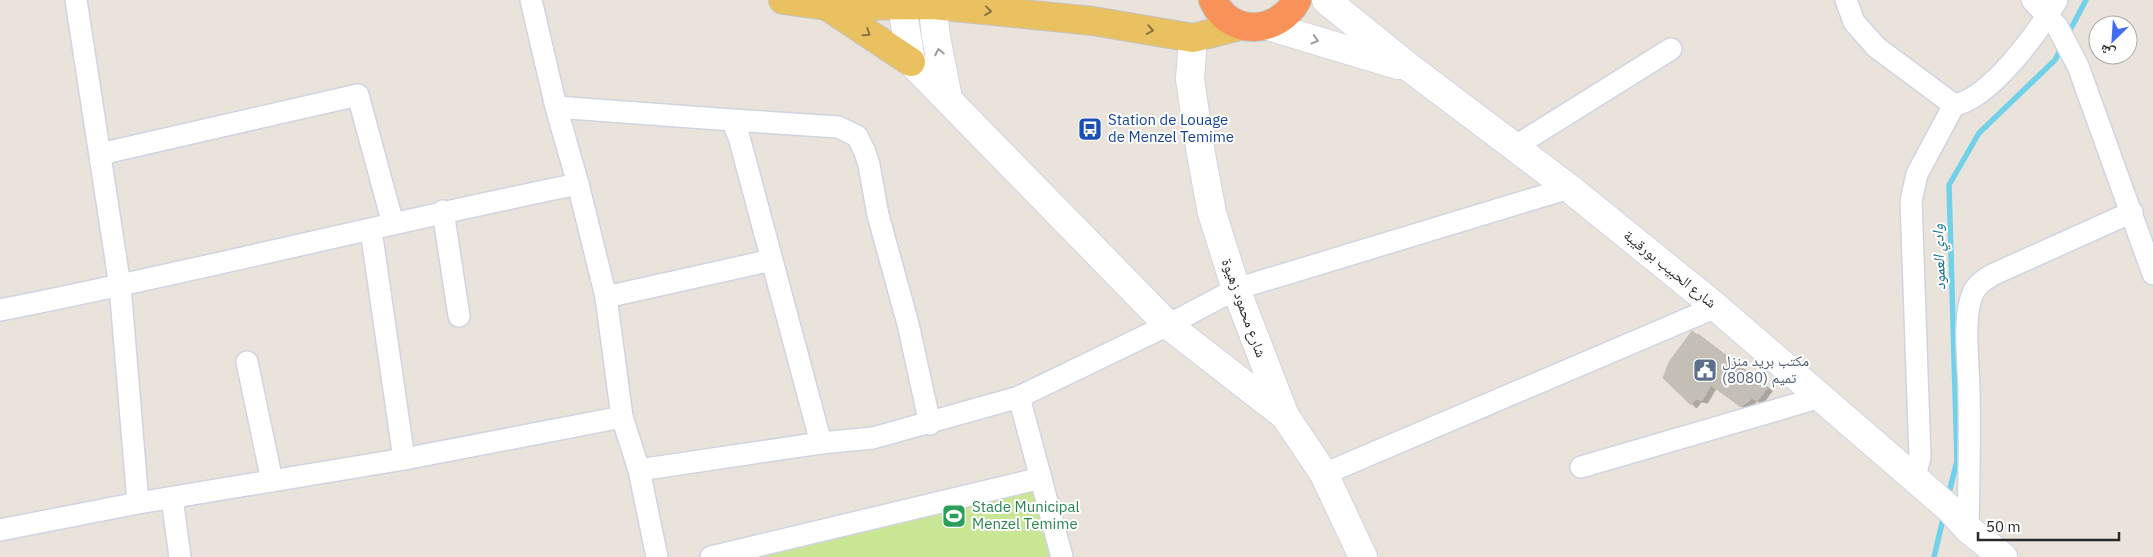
<svg xmlns="http://www.w3.org/2000/svg" width="2153" height="557" font-family="'IBM Plex Sans','Noto Naskh Arabic',sans-serif">
<style>
.pitch{fill:#c9e695}
.lines{fill:none;stroke-linecap:round;stroke-linejoin:round}
.stream{stroke:#71d1e9;stroke-width:5.5}
.building{fill:#c3beb6;stroke:#c5beb5;filter:url(#shadow)}
.street-casing{stroke:#d0d4e1;stroke-width:24}
.secondary-casing{stroke:#d0d4e1;stroke-width:30}
.primary-casing{stroke:#c3c3c3;stroke-width:30}
.highway-casing{stroke:#c3c3c3;stroke-width:30}
.street{stroke:#fff;stroke-width:21}
.secondary{stroke:#fff;stroke-width:28}
.primary{stroke:#eac160;stroke-width:28}
.highway{stroke:#f79359;stroke-width:28}
.oneway{stroke:#8a7544}
.oneway2{stroke:#9f9f9f}
.labels{text-anchor:middle;stroke-width:4;stroke-linejoin:round;paint-order:stroke}
.transit-label{font-size:15px;fill:#164399;stroke:#fff;text-anchor:start}
.street-label{font-size:15px;fill:#292929;stroke:#fff}
.service-label{font-size:15px;fill:#4e5e75;stroke:#fff;text-anchor:start}
.leisure-label{font-size:15px;fill:#27864d;stroke:#fff;text-anchor:start}
.water-label{font-size:16px;font-style:italic;fill:#136f92;stroke:#fff}
</style>
<defs>
<filter id="shadow"><feDropShadow dx="5.5" dy="3" stdDeviation="0" flood-color="#0004"/></filter>
</defs>
<rect width="100%" height="100%" fill="#eae3db"/>
<!-- pitch -->
<polygon class="pitch" points="1028,475 1050,557 712,557"/>
<g class="lines">
<!-- stream -->
<g class="stream">
<polyline points="2067,36 2086,0"/>
<polyline points="1948,497 1957,461 1949,185 1979,133 2055,60 2062,46"/>
<polyline points="1934,557 1944,515"/>
</g>
</g>
<!-- building -->
<polygon class="building" points="1692,331 1767,388 1757,401 1752,398 1741,407 1711,385 1702,400 1696,399 1691,405 1663,378 1669,362"/>
<g class="lines">
<!-- street casing -->
<g class="street-casing">
<g id="street">
<polyline points="76,0 120,286 138,503"/>
<polyline points="531,0 556,107 578,184 606,297 622,417 639,470 657,557"/>
<path d="M1846 0 1854 22 1876 47 1954 105C1990 99 2039 31 2057 0"/>
<polyline points="2032,0 2057,26 2078,66 2153,274"/>
<polyline points="556,107 732,120 739,137 821,443"/>
<polyline points="732,120 838,127 857,136 865,152 869,165 878,215 908,324 930,424"/>
<polyline points="1514,147 1671,49"/>
<polyline points="100,154 358,95 393,224"/>
<polyline points="443,211 459,316"/>
<polyline points="371,230 404,459"/>
<polyline points="606,297 772,260"/>
<path d="M0 310C194 272 385 223 578 184"/>
<polyline points="247,362 272,481"/>
<polyline points="1019,397 1062,557"/>
<polyline points="1581,467 1821,397"/>
<polyline points="639,470 821,443 873,438 1019,397 1168,325 1236,289 1569,188"/>
<polyline points="1324,474 1716,307"/>
<polyline points="1914,480 1920,457 1911,201 1917,174 1954,105"/>
<polyline points="172,498 180,557"/>
<path d="M1968 529C1969 483 1970 437 1969 392 1969 364 1962 318 1973 293 1976 285 1984 280 1992 275L2132 212"/>
<polyline points="0,530 138,503 404,459 622,417"/>
<polyline points="711,557 1041,478"/>
</g>
</g>
<!-- secondary casing -->
<g class="secondary-casing">
<g id="secondary">
<polyline points="901,0 911,62 1168,325 1285,416"/>
<polyline points="932,0 936,37 948,98"/>
<polyline points="1326,0 1410,68 1569,188 1716,307 1950,509 1968,529 2003,557"/>
<polyline points="1268,26 1398,65"/>
<polyline points="1193,38 1190,79 1201,154 1212,213 1236,289 1285,416 1324,474 1363,557"/>
</g>
</g>
<!-- primary casing -->
<g class="primary-casing">
<g id="primary">
<polyline points="783,0 827,6 933,5 1093,21 1193,38 1240,26"/>
<polyline points="827,6 911,62"/>
</g>
</g>
<!-- highway casing -->
<g class="highway-casing">
<path id="highway" d="M1213 0C1230 38 1279 34 1297 0"/>
</g>
<!-- street -->
<use href="#street" class="street"/>
<!-- secondary -->
<use href="#secondary" class="secondary"/>
<!-- primary -->
<use href="#primary" class="primary"/>
<!-- highway -->
<use href="#highway" class="highway"/>
</g>
<!-- one-way arrows -->
<defs><path id="oneway-chevron" d="M-2-3.5L2.5 0L-2 3.5" fill="none" stroke-width="1.6" stroke-linecap="round" stroke-linejoin="round" transform="scale(1.25)"/></defs>
<g class="oneway">
<use href="#oneway-chevron" transform="translate(988 11) rotate(6)"/>
<use href="#oneway-chevron" transform="translate(1150 30) rotate(10)"/>
<use href="#oneway-chevron" transform="translate(867 33) rotate(34)"/>
</g>
<g class="oneway2">
<use href="#oneway-chevron" transform="translate(1315 40) rotate(16)"/>
<use href="#oneway-chevron" transform="translate(939 52) rotate(-101)"/>
</g>
<!-- icons -->
<defs>
<g id="bus-square" transform="scale(1.25)"><rect x="-9" y="-9" width="18" height="18" rx="4" fill="#1a4fb4" stroke="#fff"/><path d="M-5-6H5V4H4V6H2V4H-2V6H-4V4H-5ZM-3.5-4V0h7V-4ZM-3.5 1.2v1.5H-2V1.2ZM2 1.2v1.5H3.5V1.2Z" fill="#fff"/></g>
<g id="civic-square" transform="scale(1.25)"><rect x="-9" y="-9" width="18" height="18" rx="4" fill="#5c6f8a" stroke="#fff"/><path d="M-.6-6.5H3V-4.5H.6V-3L4-1V1h2V6H-6V1h2V-1L-.6-3ZM-1.2 2.5V6h2.4V2.5Z" fill="#fff"/></g>
<g id="stadium-square" transform="scale(1.25)"><rect x="-9" y="-9" width="18" height="18" rx="4" fill="#2e9e5b" stroke="#fff"/><path d="M0-5a6.5 5 0 1 0 0 10a6.5 5 0 1 0 0-10ZM-3.5-1.8h7v3.6h-7Z" fill="#fff"/></g>
</defs>
<g fill-rule="evenodd">
<use href="#bus-square" x="1090" y="129"/>
<use href="#civic-square" x="1705" y="370"/>
<use href="#stadium-square" x="954" y="516"/>
</g>
<g class="labels">
<!-- transit labels -->
<g class="transit-label">
<text x="1108" y="125">Station de Louage<tspan x="1108" dy="17">de Menzel Temime</tspan></text>
</g>
<!-- street labels -->
<g class="street-label">
<text transform="translate(1670 269) rotate(39)" y="5">شارع الحبيب بورقيبة</text>
<text transform="translate(1244 308) rotate(70)" y="5">شارع محمود زهيوة</text>
</g>
<!-- service labels -->
<g class="service-label">
<text x="1722" y="366">مكتب بريد منزل<tspan x="1722" dy="17">تميم (8080)</tspan></text>
</g>
<!-- leisure labels -->
<g class="leisure-label">
<text x="972" y="512">Stade Municipal<tspan x="972" dy="17">Menzel Temime</tspan></text>
</g>
<!-- water labels -->
<g class="water-label">
<text transform="translate(1938 257) rotate(-92)" y="6">وادي العمود</text>
</g>
</g>
<!-- north arrow -->
<g transform="translate(2113 40) rotate(205)"><circle r="24" fill="#ffffff" stroke="#a9a9a9"/>
<path d="M0-4L9 19L0 12L-9 19Z" fill="#406df2"/>
<text y="-8" font-size="14" font-weight="bold" text-anchor="middle" fill="#292929">ش</text>
</g>
<!-- scale -->
<path d="M1978 532v8h141v-8" fill="none" stroke="#292929" stroke-width="2.5"/>
<text x="1986" y="532" font-size="15" fill="#292929" stroke="#ffffff" stroke-width="4" paint-order="stroke">50 m</text>
</svg>
